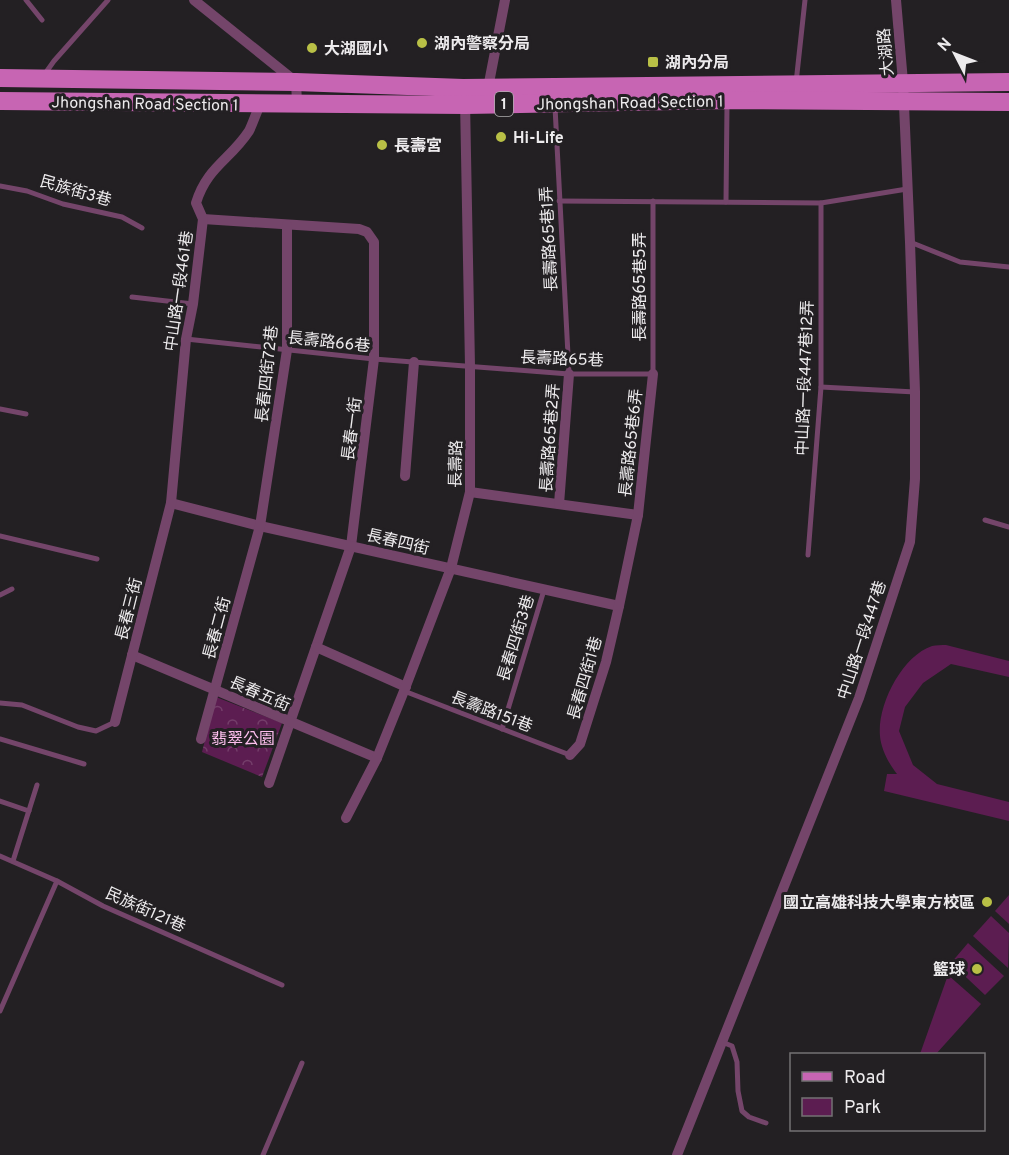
<svg xmlns="http://www.w3.org/2000/svg" width="1009" height="1155" font-family="Overpass,'Noto Sans TC',sans-serif">
<style>
.green{fill:#5c1d51}
.forest{fill:url(#forest-crowns)}
.lines{fill:none;stroke-linecap:round;stroke-linejoin:round}
.service{stroke:#74456a;stroke-width:5}
.minor{stroke:#74456a;stroke-width:10}
.primary{stroke:#c765b3;stroke-width:18}
.poi-dot{fill:#b9c046;stroke:#232023;stroke-width:2}
.labels{text-anchor:middle;stroke-width:6;stroke-linejoin:round;paint-order:stroke}
.shield{fill:#232023;stroke:#b0aeb0;stroke-width:1.5}
.shield-label{font-size:15px;font-weight:bold;fill:#edebed}
.poi-label{font-size:16px;font-weight:bold;fill:#edebed;stroke:#232023;text-anchor:start}
.street-label{font-size:16px;fill:#edebed;stroke:#232023}
.park-label{font-size:16px;fill:#fdbfee;stroke:#232023}
</style>
<defs>
<pattern id="forest-crowns" width="20" height="18" patternUnits="userSpaceOnUse" patternTransform="scale(1.5)"><rect width="20" height="18" fill="#5c1d51"/><path d="M2 6a3 3 0 1 1 6 0M12 15a3 3 0 1 1 6 0" fill="none" stroke="#743e6a"/></pattern>
</defs>
<rect width="100%" height="100%" fill="#232023"/>
<!-- green -->
<g class="green">
<path d="M946 645 1009 661V677L951 664 923 683 905 707 899 731 913 765 937 784 1009 802V821L884 791 887 774H897C889 764 881 749 880 736 877 705 902 656 932 646 936 645 942 645 946 645Z"/>
<polygon points="1009,895 1009,924 995,911"/>
<polygon points="991,916 1009,933 1008,968 973,936"/>
<polygon points="968,943 1004,976 985,995 951,963"/>
<polygon points="948,975 981,1004 936,1054 920,1054"/>
</g>
<!-- forest -->
<polygon class="forest" points="216,697 282,723 262,777 202,752"/>
<g class="lines">
<!-- service -->
<g class="service">
<polyline points="26,0 42,20"/>
<polyline points="44,75 54,61 108,0"/>
<polyline points="796,83 805,0"/>
<polyline points="555,107 569,374"/>
<polyline points="0,186 27,191 63,204 122,217 142,228"/>
<polyline points="559,201 821,203 821,387 808,555"/>
<polyline points="726,202 727,105"/>
<polyline points="821,203 907,189"/>
<polyline points="910,242 960,262 1009,267"/>
<polyline points="132,297 193,304"/>
<polyline points="186,339 374,359 569,374 653,374 653,201"/>
<polyline points="821,387 915,392"/>
<polyline points="0,409 26,414"/>
<polyline points="985,520 1009,527"/>
<polyline points="0,536 97,559"/>
<polyline points="0,595 12,589"/>
<polyline points="404,691 570,755"/>
<polyline points="0,703 22,705 78,727 96,731 115,722"/>
<polyline points="502,729 544,590"/>
<polyline points="0,739 84,764"/>
<polyline points="0,801 29,811"/>
<polyline points="0,856 57,881 103,906 282,985"/>
<polyline points="13,861 37,785"/>
<polyline points="0,1011 57,881"/>
<polyline points="722,1042 732,1046 737,1062 738,1091 742,1111 749,1117 766,1123"/>
<polyline points="263,1155 302,1063"/>
</g>
<!-- minor -->
<g class="minor">
<polyline points="194,0 296,82 297,102"/>
<polyline points="488,88 505,0"/>
<polyline points="203,219 359,229 367,232 374,242 374,359 351,546 269,783"/>
<polyline points="405,476 414,362"/>
<polyline points="470,492 638,515"/>
<polyline points="171,503 260,526 619,606"/>
<polyline points="559,504 569,374"/>
<polyline points="316,647 406,687"/>
<polyline points="132,655 377,758"/>
<path d="M115 722 171 503 186 339 193 304 203 219 196 203C207 167 230 160 249 131 253 123 256 113 260 105"/>
<polyline points="201,739 260,526 287,350 287,225"/>
<polyline points="570,755 580,744 606,662 619,606 638,515 653,374"/>
<polyline points="346,818 377,758 404,691 451,568 470,492 470,366 465,101"/>
<polyline points="677,1155 859,698 910,542 915,479 915,392 910,242 903,82 896,0"/>
</g>
<!-- primary -->
<g class="primary">
<polyline points="0,78 296,82 463,88 1009,82"/>
<polyline points="0,101 465,105 727,100 1009,102"/>
</g>
</g>
<!-- markers -->
<g class="poi-dot">
<circle cx="422" cy="43" r="6"/>
<circle cx="312" cy="48" r="6"/>
<rect x="647" y="56" width="12" height="12" rx="3"/>
<circle cx="501" cy="137" r="6"/>
<circle cx="382" cy="145" r="6"/>
<circle cx="987" cy="902" r="6"/>
<circle cx="977" cy="969" r="6"/>
</g>
<g class="labels">
<!-- shield labels -->
<rect class="shield" x="495" y="92" width="18" height="24" rx="4.5"/>
<g class="shield-label">
<text x="504" y="109">1</text>
</g>
<!-- poi labels -->
<g class="poi-label">
<text x="434" y="49">湖內警察分局</text>
<text x="324" y="54">大湖國小</text>
<text x="665" y="68">湖內分局</text>
<text x="513" y="143">Hi-Life</text>
<text x="394" y="151">長壽宮</text>
<text x="975" y="908" text-anchor="end">國立高雄科技大學東方校區</text>
<text x="965" y="975" text-anchor="end">籃球</text>
</g>
<!-- street labels -->
<g class="street-label">
<text transform="translate(885 52) rotate(-95)" y="6">大湖路</text>
<text transform="translate(630 102) rotate(-1)" y="6">Jhongshan Road Section 1</text>
<text transform="translate(145 103) rotate(1)" y="6">Jhongshan Road Section 1</text>
<text transform="translate(76 190) rotate(16)" y="6">民族街3巷</text>
<text transform="translate(548 239) rotate(-93)" y="6">長壽路65巷1弄</text>
<text transform="translate(639 287) rotate(-90)" y="6">長壽路65巷5弄</text>
<text transform="translate(178 291) rotate(-82)" y="6">中山路一段461巷</text>
<text transform="translate(329 341) rotate(6)" y="6">長壽路66巷</text>
<text transform="translate(562 358) rotate(2)" y="6">長壽路65巷</text>
<text transform="translate(266 374) rotate(-84)" y="6">長春四街72巷</text>
<text transform="translate(804 378) rotate(-88)" y="6">中山路一段447巷12弄</text>
<text transform="translate(351 429) rotate(-83)" y="6">長春一街</text>
<text transform="translate(549 438) rotate(-86)" y="6">長壽路65巷2弄</text>
<text transform="translate(630 443) rotate(-84)" y="6">長壽路65巷6弄</text>
<text transform="translate(455 464) rotate(-89)" y="6">長壽路</text>
<text transform="translate(398 541) rotate(13)" y="6">長春四街</text>
<text transform="translate(128 609) rotate(-76)" y="6">長春三街</text>
<text transform="translate(216 628) rotate(-75)" y="6">長春二街</text>
<text transform="translate(515 638) rotate(-73)" y="6">長春四街3巷</text>
<text transform="translate(861 640) rotate(-72)" y="6">中山路一段447巷</text>
<text transform="translate(584 678) rotate(-74)" y="6">長春四街1巷</text>
<text transform="translate(260 693) rotate(23)" y="6">長春五街</text>
<text transform="translate(492 711) rotate(21)" y="6">長壽路151巷</text>
<text transform="translate(146 909) rotate(24)" y="6">民族街121巷</text>
</g>
<!-- park labels -->
<g class="park-label">
<text x="243" y="744">翡翠公園</text>
</g>
</g>
<!-- legend -->
<rect x="790" y="1053" width="195" height="78" fill="#232023" stroke="#747174" stroke-width="1.5"/>
<rect x="802" y="1072" width="30" height="9" fill="#c765b3" stroke="#747174" stroke-width="1.5"/>
<text x="844" y="1083" font-size="18" fill="#edebed">Road</text>
<rect x="802" y="1098" width="30" height="18" fill="#5c1d51" stroke="#747174" stroke-width="1.5"/>
<text x="844" y="1113" font-size="18" fill="#edebed">Park</text>
<!-- north arrow -->
<g transform="translate(955 54) rotate(312)" stroke="#232023" stroke-width="4.5" paint-order="stroke">
<path d="M0-4.5L10 22L0 15L-10 22Z" fill="#edebed"/>
<text y="-9" font-size="16" font-weight="bold" text-anchor="middle" fill="#edebed">N</text>
</g>
</svg>
